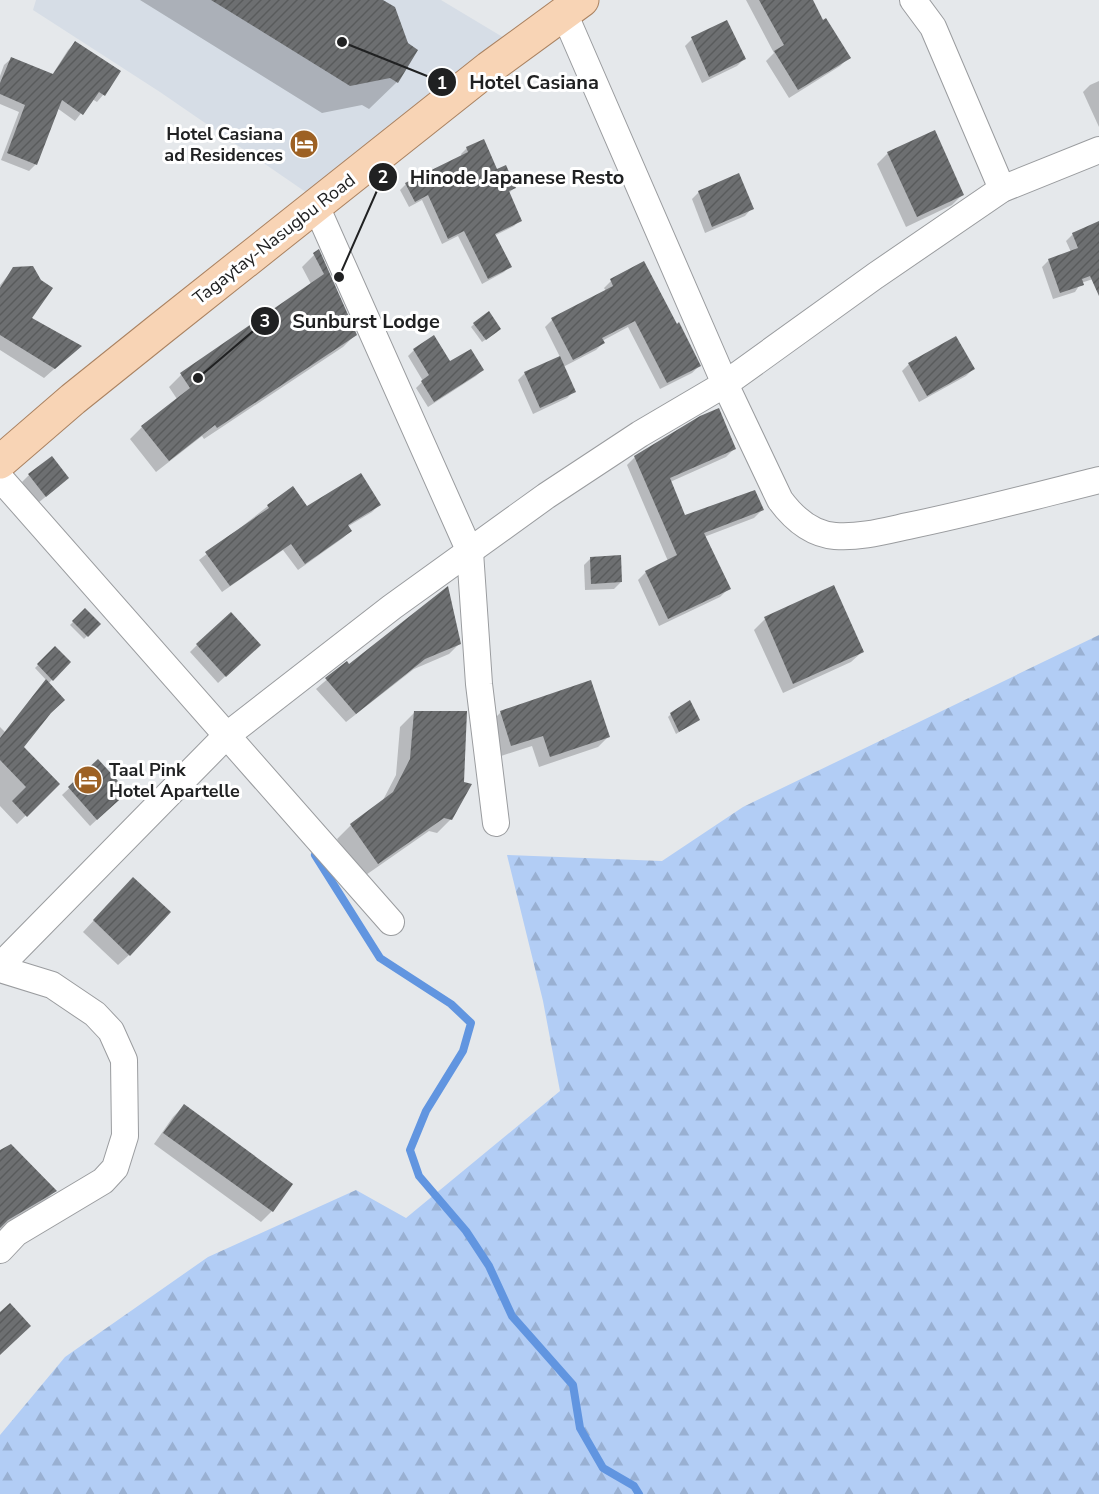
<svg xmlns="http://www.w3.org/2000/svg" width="1099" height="1494" font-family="'Nunito Sans',sans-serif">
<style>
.built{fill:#d6dde6}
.forest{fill:url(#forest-firs)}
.shadow{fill:#0003}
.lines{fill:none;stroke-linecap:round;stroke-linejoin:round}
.stream{stroke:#6195e0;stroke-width:8}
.building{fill:url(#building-hatch)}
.street-casing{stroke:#9a9c9f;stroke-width:28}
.primary-casing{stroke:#aa8261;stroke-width:35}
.street{stroke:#fff;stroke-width:26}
.primary{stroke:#f8d4b5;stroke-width:33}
.labels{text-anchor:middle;stroke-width:6;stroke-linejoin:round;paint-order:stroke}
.poi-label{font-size:18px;font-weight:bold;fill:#202122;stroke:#fff;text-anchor:end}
.street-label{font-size:18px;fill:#202122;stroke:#fff}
.leader{fill:none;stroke:#202122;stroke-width:2}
.callout-dot{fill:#202122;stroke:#fff;stroke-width:2}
.mark-label{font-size:18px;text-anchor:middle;font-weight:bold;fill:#fff}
.callout-label{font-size:20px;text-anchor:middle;font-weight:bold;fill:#202122;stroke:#fff;stroke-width:6;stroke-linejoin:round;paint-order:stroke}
</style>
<defs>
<pattern id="forest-firs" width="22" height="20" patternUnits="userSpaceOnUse" patternTransform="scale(1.5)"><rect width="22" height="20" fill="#b2cdf5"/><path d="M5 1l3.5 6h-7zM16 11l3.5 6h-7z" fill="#99b0d2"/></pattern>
<pattern id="building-hatch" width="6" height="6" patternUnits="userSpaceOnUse" patternTransform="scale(1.5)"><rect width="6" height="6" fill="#6d6f71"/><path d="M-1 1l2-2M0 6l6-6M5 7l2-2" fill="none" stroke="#595b5c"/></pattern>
</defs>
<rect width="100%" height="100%" fill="#e5e8eb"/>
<!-- built -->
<polygon class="built" points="36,0 441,0 506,39 310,195 160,92 33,10"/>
<!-- forest -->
<polygon class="forest" points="1099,635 1099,1494 0,1494 0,1435 65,1357 208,1257 356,1190 406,1218 560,1091 543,1001 507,855 662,861 743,807"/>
<!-- shadow -->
<g class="shadow">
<polygon points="140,0 381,0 397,82 369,109 362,105 322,113"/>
<polygon points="746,0 811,0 823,22 849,57 840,66 789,98 766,61 774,53"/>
<polygon points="692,39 744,59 737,66 702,83 685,46"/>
<polygon points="75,43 103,95 97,102 92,99 75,121 57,108 36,164 29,171 1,160 19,112 0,104 0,76 4,65 12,58 52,75 68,50"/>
<polygon points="1099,81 1099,127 1083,92 1090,85"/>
<polygon points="467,148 514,188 508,194 520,220 514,226 494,236 510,266 504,272 482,284 458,236 442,244 422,200 409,207 400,190 406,184 462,157 461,154"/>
<polygon points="888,153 962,195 952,205 906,227 877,164"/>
<polygon points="699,192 752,208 745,216 705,233 692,199"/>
<polygon points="1099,223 1099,277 1081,283 1075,292 1053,299 1042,267 1049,260 1071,252 1066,241 1073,234"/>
<polygon points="318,251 355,335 343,347 204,439 202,436 156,472 130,439 142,427 177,399 169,387 181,375 311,284 302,267"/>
<polygon points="14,268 30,318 70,355 44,378 0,350 0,285"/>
<polygon points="611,281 699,366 692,373 660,389 628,327 602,341 603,343 596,350 563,367 574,391 567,398 533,414 518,380 525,373 560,357 545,327 552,320 606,291 604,288"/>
<polygon points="474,324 497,332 482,342 471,327"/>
<polygon points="414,350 450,364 482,370 476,376 428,407 416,388 423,381 408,356"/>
<polygon points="909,364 973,369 966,376 919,402 902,371"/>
<polygon points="734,449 726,457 670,482 684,517 762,510 754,518 704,537 729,588 720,597 659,626 638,580 646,572 668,561 627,465 635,457"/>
<polygon points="29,475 60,485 38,503 22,482"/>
<polygon points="379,505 372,512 347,527 350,531 343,538 298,570 283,550 222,592 199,560 268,506 307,508"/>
<polygon points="591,558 621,582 614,589 585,590 584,565"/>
<polygon points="833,587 862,652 851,662 783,693 754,630 765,619"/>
<polygon points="85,610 99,624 84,639 70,625"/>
<polygon points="459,644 449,654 414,669 346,722 316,689 346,663 349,666"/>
<polygon points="197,645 252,652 218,683 190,652"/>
<polygon points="55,648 69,662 48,684 48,714 22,748 58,784 17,824 0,806 0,727 5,732 47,681 35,668"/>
<polygon points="501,712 609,736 598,747 539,767 532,746 501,756 490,723"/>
<polygon points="414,713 451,819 437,833 429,831 363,877 337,839 351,825 382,802 396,775 400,727"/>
<polygon points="671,714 698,720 676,734 668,717"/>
<polygon points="98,761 119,799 90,826 62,795"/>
<polygon points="123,889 129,955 118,965 83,932"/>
<polygon points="184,1106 291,1184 272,1211 261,1222 154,1144 173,1117"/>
<polygon points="0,1152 55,1191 41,1205 0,1229"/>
</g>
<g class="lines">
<!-- stream -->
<polyline class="stream" points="315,855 380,958 451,1004 471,1023 463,1051 426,1111 410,1150 419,1176 466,1231 489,1266 512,1316 573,1385 580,1428 603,1468 634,1486 639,1494"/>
</g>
<!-- building -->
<g class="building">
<polygon points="211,0 383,0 395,7 408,43 418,50 398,83 390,78 350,86"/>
<polygon points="759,0 813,0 823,20 826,18 851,58 798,90 774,51 784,45"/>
<polygon points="727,20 746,59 709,77 691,37"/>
<polygon points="75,41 121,71 105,96 99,92 83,115 62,100 37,165 7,153 25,105 0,94 0,83 11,57 53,74"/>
<polygon points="935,130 964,195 917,217 887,152"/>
<polygon points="484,139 497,169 506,165 516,188 509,191 522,221 495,234 512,267 488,279 464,231 448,239 428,195 415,202 405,183 468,152 466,147"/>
<polygon points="739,173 754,209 712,227 698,191"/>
<polygon points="1099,221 1099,296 1090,276 1082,279 1084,285 1060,293 1048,259 1078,248 1072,233"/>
<polygon points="319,249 357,335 217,428 215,425 169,461 141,426 190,388 180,373 324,274 313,253"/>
<polygon points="644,261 677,324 679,322 701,366 667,383 635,321 602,338 605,343 573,360 551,318 613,286 610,279"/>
<polygon points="33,266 41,280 53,288 32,318 82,346 55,369 0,335 0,288 13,267"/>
<polygon points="489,311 501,329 486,340 473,323"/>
<polygon points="434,335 450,361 471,349 484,370 434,402 421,381 429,375 413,349"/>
<polygon points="956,336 975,369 927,396 908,363"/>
<polygon points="560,356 576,392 540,408 524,372"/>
<polygon points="719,408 736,449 670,478 685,515 755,490 764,510 704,533 731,589 668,619 645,571 677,555 634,456 700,416"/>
<polygon points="52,456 69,478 46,497 28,474"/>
<polygon points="361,473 381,505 348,525 352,531 305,564 291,544 230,586 205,552 269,508 267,505 293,486 307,506"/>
<polygon points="621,555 622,582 591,584 590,557"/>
<polygon points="834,585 864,652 793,684 764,617"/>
<polygon points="448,586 461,644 425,659 356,714 325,678 347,661 349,664"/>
<polygon points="85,608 101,624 88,637 72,621"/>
<polygon points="231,612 261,645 226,677 196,644"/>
<polygon points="55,646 71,662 53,681 37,664"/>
<polygon points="46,679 65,700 51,713 24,747 60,784 27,817 12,801 26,787 0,760 0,738"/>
<polygon points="591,680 610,737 550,757 543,736 511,746 500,711"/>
<polygon points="690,700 700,720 679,732 670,713"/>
<polygon points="414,711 467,711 464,782 472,784 452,820 444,818 378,864 350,824 393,792 410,759"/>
<polygon points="98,759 128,792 97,820 68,787"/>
<polygon points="133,877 171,912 130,956 93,920"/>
<polygon points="184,1104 293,1184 273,1212 163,1133"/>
<polygon points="11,1144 57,1191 8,1220 0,1228 0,1150"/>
<polygon points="10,1303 31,1326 0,1355 0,1312"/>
</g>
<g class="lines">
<!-- street casing -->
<g class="street-casing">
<g id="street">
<polyline points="913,0 933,27 1002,189"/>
<path d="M564 13 725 384 780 500C794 519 811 534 835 536 859 538 885 531 908 526 972 513 1035 496 1099 480"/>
<polyline points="316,206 470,552 479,684 496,823"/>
<polyline points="0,478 391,922"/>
<polyline points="0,966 226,736 392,607 546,496 640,434 725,384 875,276 1002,189 1099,150"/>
<polyline points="0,969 52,985 95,1014 111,1031 124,1060 125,1136 115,1168 103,1181 16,1233 0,1250"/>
</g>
</g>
<!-- primary casing -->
<g class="primary-casing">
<polyline id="primary" points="0,462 73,399 159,330 489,68 582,0"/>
</g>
<!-- street -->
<use href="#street" class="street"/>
<!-- primary -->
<use href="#primary" class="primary"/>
</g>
<!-- icons -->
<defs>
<g id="hotel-disc" transform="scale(1.5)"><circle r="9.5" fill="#9d6124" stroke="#fff"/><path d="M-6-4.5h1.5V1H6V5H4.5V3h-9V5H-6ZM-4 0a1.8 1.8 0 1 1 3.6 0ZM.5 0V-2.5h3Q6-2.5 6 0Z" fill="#fff"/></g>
</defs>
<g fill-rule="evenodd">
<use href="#hotel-disc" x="304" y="144"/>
<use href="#hotel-disc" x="88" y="780"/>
</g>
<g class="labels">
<!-- poi labels -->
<g class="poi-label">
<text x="283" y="140">Hotel Casiana<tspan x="283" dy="21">ad Residences</tspan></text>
<text x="109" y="776" text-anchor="start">Taal Pink<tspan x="109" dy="21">Hotel Apartelle</tspan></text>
</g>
<!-- street labels -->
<g class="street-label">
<text transform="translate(274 239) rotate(-38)" y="6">Tagaytay-Nasugbu Road</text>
</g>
</g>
<!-- callouts -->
<path class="leader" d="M342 42L442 82M339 277L383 177M198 378L265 321"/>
<g class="callout-dot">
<circle cx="342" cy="42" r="6"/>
<circle cx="339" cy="277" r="6"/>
<circle cx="198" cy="378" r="6"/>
<circle cx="442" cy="82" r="15"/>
<circle cx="383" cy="177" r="15"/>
<circle cx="265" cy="321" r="15"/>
</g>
<g class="mark-label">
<text x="442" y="89">1</text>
<text x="383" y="183">2</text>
<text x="265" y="327">3</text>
</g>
<g class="callout-label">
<text x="534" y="89">Hotel Casiana</text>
<text x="517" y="184">Hinode Japanese Resto</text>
<text x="366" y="328">Sunburst Lodge</text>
</g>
</svg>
